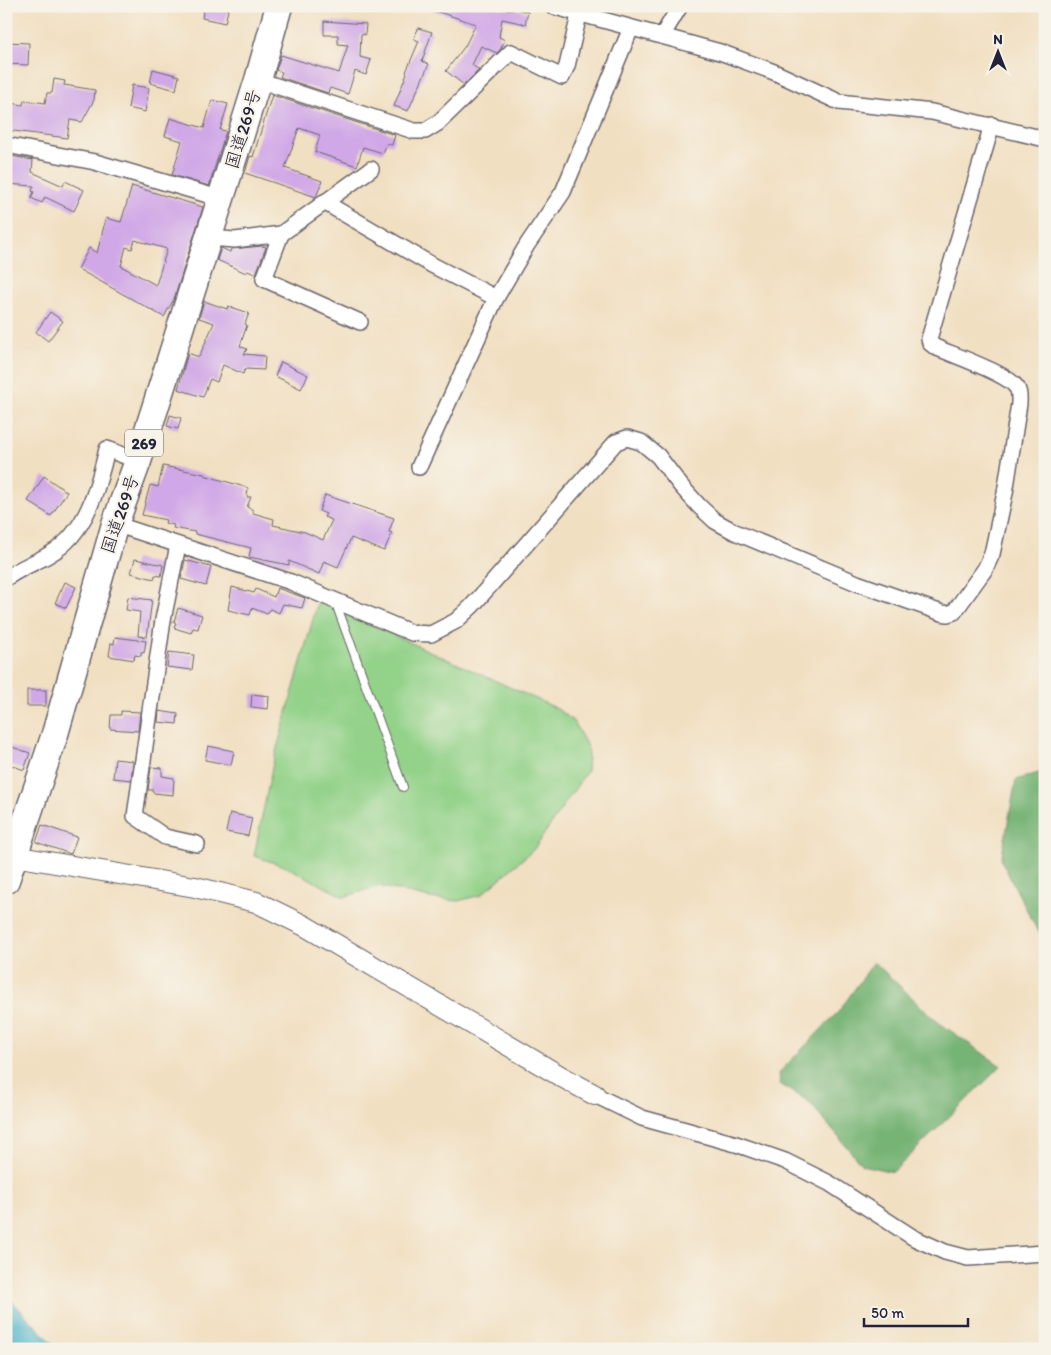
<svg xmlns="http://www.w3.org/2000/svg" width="1051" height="1355" font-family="Itim,'Klee One',sans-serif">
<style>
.green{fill:#93d289;stroke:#5a7a62}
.forest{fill:#76b475;stroke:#4c6b58}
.water{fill:#4cb4cb;stroke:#376b83}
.building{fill:#d0a8e7;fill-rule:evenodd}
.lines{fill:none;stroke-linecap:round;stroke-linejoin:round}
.service-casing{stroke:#6a646a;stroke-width:10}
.minor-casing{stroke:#6a646a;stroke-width:18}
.tertiary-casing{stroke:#6a646a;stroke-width:22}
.trunk-casing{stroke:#6a646a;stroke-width:29}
.service{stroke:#fff;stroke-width:8}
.minor{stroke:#fff;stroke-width:15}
.tertiary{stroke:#fff;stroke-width:20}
.trunk{stroke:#fff;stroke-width:26}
.labels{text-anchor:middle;stroke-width:4.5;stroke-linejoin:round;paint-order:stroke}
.shield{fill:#f7f3e8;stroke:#62616f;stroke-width:1}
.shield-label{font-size:16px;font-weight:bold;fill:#22223b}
.street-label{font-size:18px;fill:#22223b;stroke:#f7f3e8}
</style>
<rect width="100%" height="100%" fill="#f7f3e8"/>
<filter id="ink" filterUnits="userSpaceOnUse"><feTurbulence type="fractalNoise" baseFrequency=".02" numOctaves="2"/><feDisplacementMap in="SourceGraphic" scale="10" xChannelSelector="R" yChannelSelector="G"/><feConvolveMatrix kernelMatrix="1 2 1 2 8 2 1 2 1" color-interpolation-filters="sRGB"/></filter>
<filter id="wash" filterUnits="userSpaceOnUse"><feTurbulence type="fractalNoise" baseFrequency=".0096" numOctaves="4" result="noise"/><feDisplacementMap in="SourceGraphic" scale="20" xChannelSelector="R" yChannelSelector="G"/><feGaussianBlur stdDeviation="1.12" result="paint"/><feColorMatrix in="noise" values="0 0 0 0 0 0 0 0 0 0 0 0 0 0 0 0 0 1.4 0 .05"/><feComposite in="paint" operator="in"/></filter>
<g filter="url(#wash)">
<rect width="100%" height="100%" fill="#f1dfc1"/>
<!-- green -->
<polygon class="green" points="318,601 556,708 573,721 587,746 588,756 587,771 534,849 481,895 458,901 430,898 379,886 344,897 287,867 254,856 273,763"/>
<!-- forest -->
<g class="forest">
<polygon points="1045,771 1045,935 1037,930 1001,860 1016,780"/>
<polygon points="874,962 938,1022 1001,1066 893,1172 862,1165 808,1101 780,1084 779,1073 839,1011"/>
</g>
<!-- water -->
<polygon class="water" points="6,1295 58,1349 17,1349 6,1335"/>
<g id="blocks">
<!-- building -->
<g class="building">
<polygon points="204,6 229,6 225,23 202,18"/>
<polygon points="429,6 491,6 512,10 513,8 528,12 525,24 502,19 499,37 505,40 500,50 497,53 481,46 472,65 479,70 464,85 446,71 465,46 476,24 429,9"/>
<polygon points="324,21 366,24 365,35 361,34 360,57 371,60 366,75 355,71 348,94 330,88 328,93 280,77 282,72 276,70 281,55 339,73 348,45 338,44 338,35 324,35"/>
<polygon points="418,28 432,32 422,61 429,64 408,111 394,106 407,73 406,72 419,41 414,39"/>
<polygon points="6,42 29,43 28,65 6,64"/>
<polygon points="153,69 179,76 176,90 150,83"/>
<polygon points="54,79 65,81 64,85 95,90 94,100 82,122 70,120 67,138 6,130 6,102 23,105 24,100 45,103 47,93 52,93"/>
<polygon points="132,85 149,88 145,112 128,108"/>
<polygon points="272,95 395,135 392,145 387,143 383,153 363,147 357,166 315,152 320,135 299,128 285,168 322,181 316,197 245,173 250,156 253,157"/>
<polygon points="212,100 228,104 220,130 226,131 209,186 172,175 182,141 165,136 170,118 204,128"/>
<polygon points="11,156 33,160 32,172 63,186 65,181 84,190 74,211 45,197 42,203 31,198 34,192 32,191 34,186 6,184 6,157 10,158"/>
<path d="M132 186 203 207 174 299 164 317 78 269 89 248 97 253 106 218 121 222ZM135 240 167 249 156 285 121 266 126 247 132 249Z"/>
<polygon points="262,246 266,247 256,274 247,271 246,273 217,260 221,248 230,252 231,249"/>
<polygon points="204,301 227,309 228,306 249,313 245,324 247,325 240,346 247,349 244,354 265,356 264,370 245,369 243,374 223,365 217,382 210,379 203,397 178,389 188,353 199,357 214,323 199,318"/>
<polygon points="50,312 63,321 48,341 36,332"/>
<polygon points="281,362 308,375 301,389 275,376"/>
<polygon points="170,415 181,418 178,429 167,426"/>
<polygon points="163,466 204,474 204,475 248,488 247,497 251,497 247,507 253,510 253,513 274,519 273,525 305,532 323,540 332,520 324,517 326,514 319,511 325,495 394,518 389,532 392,533 384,551 351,538 338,567 324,561 319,574 289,561 289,565 249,557 251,548 195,534 195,532 173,528 174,525 165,523 166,520 142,515 150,485 158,487"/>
<polygon points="44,476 67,492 51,516 28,501"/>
<polygon points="135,559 163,565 161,576 155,575 154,579 131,573"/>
<polygon points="185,560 211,567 206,586 181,579"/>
<polygon points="65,582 76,587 66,608 55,603"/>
<polygon points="232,587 254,593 256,589 274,597 277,588 305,598 302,608 283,604 279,613 270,609 267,614 252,608 250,615 228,610"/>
<polygon points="128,597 152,600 147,637 138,636 140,612 126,610"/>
<polygon points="178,608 202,615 198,629 193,628 191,633 174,628 176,623 174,622"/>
<polygon points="115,637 146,641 144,653 141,652 141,656 135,655 134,660 109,656 111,643 114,644"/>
<polygon points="169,652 194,655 192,670 167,667"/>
<rect x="27" y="690" width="19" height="16"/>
<polygon points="252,694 269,696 268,709 251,707"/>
<polygon points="121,711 140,712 138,731 110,729 111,715 121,715"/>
<polygon points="159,711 178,714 177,724 158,722"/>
<polygon points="6,745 30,753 24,770 6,763"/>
<polygon points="208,746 234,751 231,765 205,760"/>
<polygon points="115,759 133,761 131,780 113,778"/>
<polygon points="151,767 162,768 162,776 174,778 173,795 153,793 153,790 148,790"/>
<polygon points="230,813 252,818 248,836 226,832"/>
<polygon points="42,825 77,837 71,854 36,842"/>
</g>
</g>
</g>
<g filter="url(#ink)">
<use href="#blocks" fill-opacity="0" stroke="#6a646a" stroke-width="1"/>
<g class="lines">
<!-- service casing -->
<g class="service-casing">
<polyline id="service" points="335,601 403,787"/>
</g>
<!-- minor casing -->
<g class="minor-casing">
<g id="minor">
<polyline points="552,6 720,52 774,72 839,102 932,112 1045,139"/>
<polyline points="662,36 680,6"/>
<polyline points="258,80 414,131 425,131 438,123 511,52 562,77 567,66 579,15"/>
<polyline points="6,145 95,162 222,199"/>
<polyline points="324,202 432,265 496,298"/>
<polyline points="281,234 264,279 360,322"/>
<polyline points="208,238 235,240 281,234 371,169"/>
<polyline points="419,467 496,298 527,245 563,192 631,28"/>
<path d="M115 524 291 582 412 633 431 634 456 621 472 606 616 442 627 438 641 442 658 456 681 486 699 506 715 521 735 532 857 583 942 613 948 614 954 612 985 569 992 554 1005 493 1019 404C1019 399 1020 393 1017 388 1009 374 953 355 935 347L930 343 929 339 992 125"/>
<polyline points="178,545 163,620 135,816 165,837 197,844"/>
<path d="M6 578C22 567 35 563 50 554 87 533 98 487 107 449L138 461"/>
<polyline points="595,1095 642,1118 736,1144 785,1161 829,1183 914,1238 945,1252 968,1258 1045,1253"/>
</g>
</g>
<!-- tertiary casing -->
<g class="tertiary-casing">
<polyline id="tertiary" points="14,856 195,887 256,902 305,926 562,1077 595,1095"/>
</g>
<!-- trunk casing -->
<g class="trunk-casing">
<polyline id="trunk" points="6,880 55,734 115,524 138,461 157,402 258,80 279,6"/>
</g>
<!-- service -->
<use href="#service" class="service"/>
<!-- minor -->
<use href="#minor" class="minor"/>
<!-- tertiary -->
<use href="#tertiary" class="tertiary"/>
<!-- trunk -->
<use href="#trunk" class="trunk"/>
</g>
</g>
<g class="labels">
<!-- shield labels -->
<rect class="shield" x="125" y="429.5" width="38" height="27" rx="4"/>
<g class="shield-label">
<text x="144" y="449">269</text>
</g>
<!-- street labels -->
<g class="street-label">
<text transform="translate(243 129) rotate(-73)" y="6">国道269号</text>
<text transform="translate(120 514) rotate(-71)" y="6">国道269号</text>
</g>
</g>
<!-- margin -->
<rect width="1051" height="1355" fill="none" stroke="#f7f3e8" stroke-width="25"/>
<!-- north arrow -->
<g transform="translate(998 52)" stroke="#f7f3e8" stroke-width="4" paint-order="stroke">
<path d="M0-4L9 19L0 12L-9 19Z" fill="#22223b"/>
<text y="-8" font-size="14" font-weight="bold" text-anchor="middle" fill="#22223b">N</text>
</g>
<!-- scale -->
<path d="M864 1318v8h104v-8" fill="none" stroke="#22223b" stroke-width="2.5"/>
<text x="871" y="1318" font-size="15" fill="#22223b" stroke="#f7f3e8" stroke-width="4" paint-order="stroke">50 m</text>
</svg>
